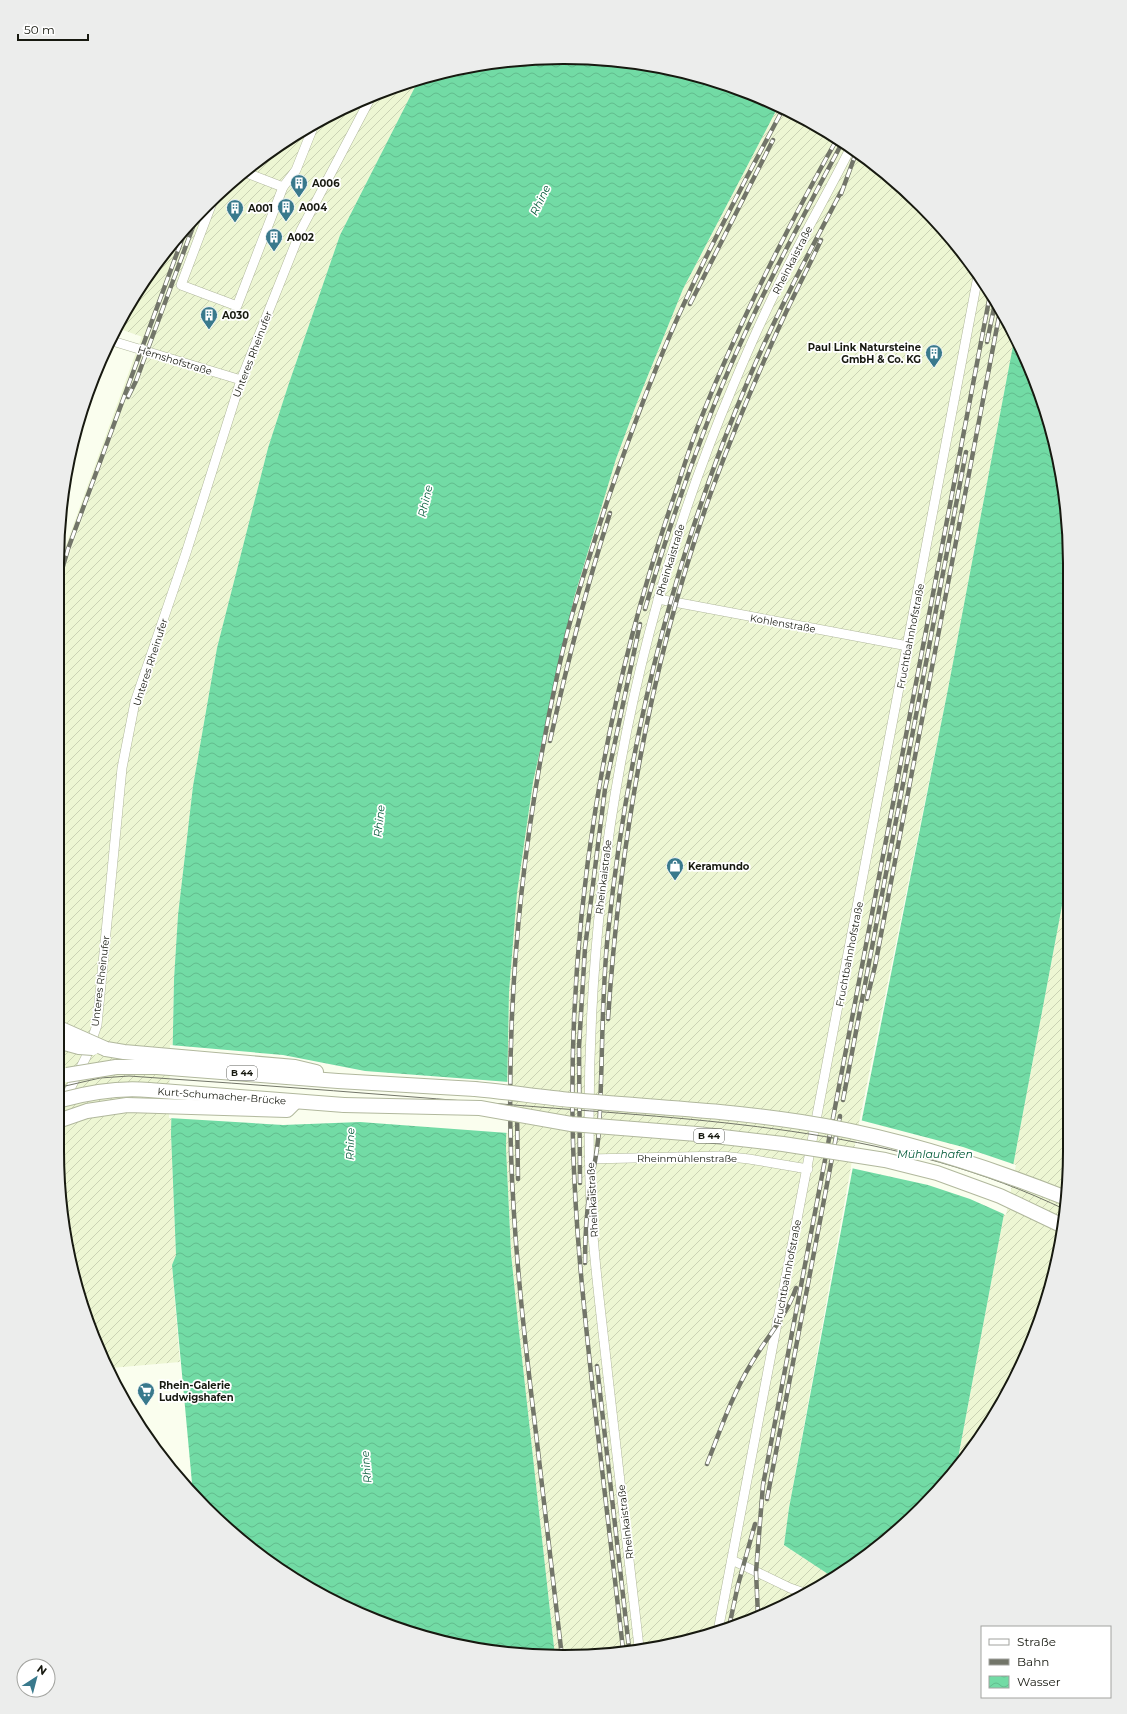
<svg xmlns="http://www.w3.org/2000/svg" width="1127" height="1714" font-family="Montserrat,sans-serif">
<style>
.built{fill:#edf6d3}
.industrial{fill:url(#industrial-furrows)}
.water{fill:url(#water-waves)}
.pier{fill:#fafeee}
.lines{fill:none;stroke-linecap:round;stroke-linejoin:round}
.minor-casing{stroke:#b1b89d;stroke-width:10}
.trunk-casing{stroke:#b1b89d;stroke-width:16}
.minor{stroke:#fff;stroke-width:9}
.trunk{stroke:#fff;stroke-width:14}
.tram{stroke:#727569;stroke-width:1}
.rail-casing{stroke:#727569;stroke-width:4.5}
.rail{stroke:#fff;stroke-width:3;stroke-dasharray:9;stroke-linecap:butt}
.trunk-bridge-casing{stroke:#b1b89d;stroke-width:16;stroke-linecap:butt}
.trunk-bridge{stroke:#fff;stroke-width:14}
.labels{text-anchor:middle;stroke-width:3.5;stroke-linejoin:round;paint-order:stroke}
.shield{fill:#fff;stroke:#5d5e58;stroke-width:1}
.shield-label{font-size:9px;font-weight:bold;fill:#171910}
.poi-label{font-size:10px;font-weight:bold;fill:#171910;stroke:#fff;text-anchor:start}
.street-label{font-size:10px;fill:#171910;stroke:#fff}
.water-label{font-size:11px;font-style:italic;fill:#035b39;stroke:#fff}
.rim{fill:none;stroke:#171910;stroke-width:2}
</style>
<defs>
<pattern id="industrial-furrows" width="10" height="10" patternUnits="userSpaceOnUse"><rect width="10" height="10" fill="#edf6d3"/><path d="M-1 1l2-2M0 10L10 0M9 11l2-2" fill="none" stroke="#cad2b4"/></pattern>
<pattern id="water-waves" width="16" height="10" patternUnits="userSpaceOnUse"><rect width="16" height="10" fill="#72dba5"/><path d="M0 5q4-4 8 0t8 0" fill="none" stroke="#62bb8d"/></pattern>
</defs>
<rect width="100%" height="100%" fill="#fafeee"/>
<!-- built -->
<polygon class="built" points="142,336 154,341 140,381 108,446 71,550 61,581 61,560 65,548"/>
<!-- industrial -->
<g class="industrial">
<polygon points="419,79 340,235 288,386 268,448 217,648 193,786 178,915 174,979 171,1134 176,1255 172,1265 180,1362 111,1368 84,1313 61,1217 61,581 71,550 108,446 140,381 154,341 117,328 183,230 255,162 339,109"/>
<polygon points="778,107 817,125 897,183 965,255 1015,335 948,689 859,1123 789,1508 784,1545 834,1578 787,1605 695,1640 563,1657 555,1656 518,1322 511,1253 506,1148 509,992 517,893 533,782 574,598 616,459 638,400 683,289"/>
<polygon points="1067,879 1066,1216 1031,1345 985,1432 956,1469"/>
</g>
<!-- water -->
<g class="water">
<polygon points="530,58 629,61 726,84 778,107 683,289 638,400 616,459 574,598 533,782 517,893 509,992 506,1148 511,1253 518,1322 555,1656 465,1647 400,1630 339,1605 255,1552 205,1508 193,1494 172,1265 176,1255 171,1134 174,979 178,915 193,786 217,648 268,448 288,386 340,235 419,79 432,74"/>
<polygon points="1015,335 1053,433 1069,531 1067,879 956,1469 944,1484 845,1572 834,1578 784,1545 789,1508 861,1124 948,689"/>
</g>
<!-- pier -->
<g class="pier">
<polygon points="170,1045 283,1055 365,1071 509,1082 508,1133 360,1122 283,1125 169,1118"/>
<polygon points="860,1120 963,1147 1016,1165 1006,1215 970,1199 928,1185 851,1168"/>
</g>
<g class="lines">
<!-- minor casing -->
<g class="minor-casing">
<g id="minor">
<polyline points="244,172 283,187"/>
<polyline points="212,203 181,285 237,306 283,187 296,170 314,125"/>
<polyline points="109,340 241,380"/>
<polyline points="658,599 908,646"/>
<polyline points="64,1101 86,1057 97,1025 122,768 135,702 186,553 241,380 301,230 371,97"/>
<polyline points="589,1159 722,1156 749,1159 808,1169"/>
<polyline points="732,1560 790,1588 807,1594"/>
<polyline points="718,1631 978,276"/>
<path d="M639 1647C629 1557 618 1467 608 1377 601 1312 592 1248 590 1183 582 907 625 641 733 386 748 350 764 314 781 280 803 236 828 193 850 149"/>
</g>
</g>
<!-- trunk casing -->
<g class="trunk-casing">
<g id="trunk">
<polyline points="106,1049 124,1052 295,1067 316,1072"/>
<polyline points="116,1067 157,1067 338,1081 475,1089"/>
<path id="s1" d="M149 1090 344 1105"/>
<polyline points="61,1120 87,1111 127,1105 287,1110 295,1102"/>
</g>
</g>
<!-- minor -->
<use href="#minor" class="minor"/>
<!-- trunk -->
<use href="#trunk" class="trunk"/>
<!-- tram -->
<path class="tram" d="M61 1087 100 1078 129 1076C265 1085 402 1096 539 1107 718 1121 901 1130 1066 1210"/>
<!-- rail casing -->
<g class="rail-casing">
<g id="rail">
<polyline points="841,194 856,153"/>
<polyline points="690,304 773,140"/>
<polyline points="987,342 995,303"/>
<polyline points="128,397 136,381 197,216"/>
<polyline points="61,573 68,549 187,226"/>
<path d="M645 609C663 547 683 486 706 426 743 328 793 235 842 143"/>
<path d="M550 741C567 664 586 588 610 513"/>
<polyline points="867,999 875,966 1000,311"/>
<path d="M608 1019C620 838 651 658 713 487 735 427 760 368 787 310 798 287 810 264 821 240"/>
<polyline points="843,1100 966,452"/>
<polyline points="517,1113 518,1179"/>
<polyline points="580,1183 579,1047 585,948 605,789 640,624"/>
<path d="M585 1263C585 1239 586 1215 590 1190 593 1170 598 1150 599 1129 603 1064 601 999 608 933 628 741 674 554 750 376 777 312 810 251 842 190"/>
<polyline points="597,1366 629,1648"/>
<path d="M707 1464C720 1431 732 1395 751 1364 766 1338 786 1317 796 1288"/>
<polyline points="767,1499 840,1116"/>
<polyline points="758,1616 756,1572 763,1485 990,295"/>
<polyline points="729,1627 738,1585 755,1524"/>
<path d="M623 1649C613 1564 603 1478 593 1392 584 1309 575 1226 573 1142 567 920 604 697 677 488 684 466 691 443 700 421 738 324 786 230 837 139"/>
<path d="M562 1657C553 1580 544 1503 535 1425 524 1335 514 1245 511 1153 506 991 524 825 559 667 571 612 589 558 606 505 630 434 656 363 688 295 717 232 750 171 783 109"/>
</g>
</g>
<!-- rail -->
<use href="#rail" class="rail"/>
<!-- trunk-bridge casing -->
<g class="trunk-bridge-casing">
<g id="trunk-bridge">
<polyline points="61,1029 106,1049"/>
<polyline points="61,1042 79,1047 93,1048"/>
<polyline points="67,1075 116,1067"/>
<path d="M475 1089C508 1092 540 1097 572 1100 648 1107 725 1110 801 1122 893 1136 980 1164 1066 1198"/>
<path d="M61 1100C90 1092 119 1087 149 1090"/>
<polyline points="344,1105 480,1108 571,1124 697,1134 783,1144 885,1160 937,1173 1000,1196 1063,1226"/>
</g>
</g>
<!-- trunk-bridge -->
<use href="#trunk-bridge" class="trunk-bridge"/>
</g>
<!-- icons -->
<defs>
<g id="building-pin" transform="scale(0.9)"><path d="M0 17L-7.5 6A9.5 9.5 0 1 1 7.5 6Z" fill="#39798c" stroke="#fff"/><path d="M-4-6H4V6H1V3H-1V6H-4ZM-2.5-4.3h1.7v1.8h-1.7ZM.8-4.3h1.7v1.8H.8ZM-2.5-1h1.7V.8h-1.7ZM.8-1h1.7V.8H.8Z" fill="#fff"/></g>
<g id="shop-pin" transform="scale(0.9)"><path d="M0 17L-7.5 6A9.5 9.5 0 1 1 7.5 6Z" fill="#39798c" stroke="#fff"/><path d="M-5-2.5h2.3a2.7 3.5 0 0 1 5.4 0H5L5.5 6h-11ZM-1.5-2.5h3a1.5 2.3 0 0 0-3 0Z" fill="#fff"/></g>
<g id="supermarket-pin" transform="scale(0.9)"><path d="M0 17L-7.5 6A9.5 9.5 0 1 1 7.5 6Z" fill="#39798c" stroke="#fff"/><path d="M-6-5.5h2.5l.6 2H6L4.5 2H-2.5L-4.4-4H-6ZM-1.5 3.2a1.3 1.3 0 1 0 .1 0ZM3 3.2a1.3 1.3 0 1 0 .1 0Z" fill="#fff"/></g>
</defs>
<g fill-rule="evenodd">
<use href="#building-pin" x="299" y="183"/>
<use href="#building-pin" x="286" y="207"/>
<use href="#building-pin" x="235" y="208"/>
<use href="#building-pin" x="274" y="237"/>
<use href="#building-pin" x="209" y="315"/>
<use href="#building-pin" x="934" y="353"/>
<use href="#shop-pin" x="675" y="866"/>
<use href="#supermarket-pin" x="146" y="1391"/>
</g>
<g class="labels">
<!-- shield labels -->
<g class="shield">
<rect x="227" y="1066" width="30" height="14" rx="3"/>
<rect x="694" y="1129" width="30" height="14" rx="3"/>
</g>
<g class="shield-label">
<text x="242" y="1076">B 44</text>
<text x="709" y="1139">B 44</text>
</g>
<!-- poi labels -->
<g class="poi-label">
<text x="312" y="187">A006</text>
<text x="299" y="211">A004</text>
<text x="248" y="212">A001</text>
<text x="287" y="241">A002</text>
<text x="222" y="319">A030</text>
<text x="921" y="351" text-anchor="end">Paul Link Natursteine<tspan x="921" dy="12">GmbH &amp; Co. KG</tspan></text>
<text x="688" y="870">Keramundo</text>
<text x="159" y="1389">Rhein-Galerie<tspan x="159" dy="12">Ludwigshafen</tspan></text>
</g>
<!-- street labels -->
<g class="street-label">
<text transform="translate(792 260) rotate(-63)" y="4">Rheinkaistraße</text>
<text transform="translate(252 354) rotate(-69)" y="4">Unteres Rheinufer</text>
<text transform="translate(175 360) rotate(17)" y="4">Hemshofstraße</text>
<text transform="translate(670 560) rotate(-73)" y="4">Rheinkaistraße</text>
<text transform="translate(783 623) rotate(10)" y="4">Kohlenstraße</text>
<text transform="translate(910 636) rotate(-79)" y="4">Fruchtbahnhofstraße</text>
<text transform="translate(150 662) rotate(-72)" y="4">Unteres Rheinufer</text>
<text transform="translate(603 877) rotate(-83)" y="4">Rheinkaistraße</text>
<text transform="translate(849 954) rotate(-79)" y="4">Fruchtbahnhofstraße</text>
<text transform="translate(100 981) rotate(-83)" y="4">Unteres Rheinufer</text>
<text dy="4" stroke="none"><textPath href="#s1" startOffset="73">Kurt-Schumacher-Brücke</textPath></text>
<text x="687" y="1162">Rheinmühlenstraße</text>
<text transform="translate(592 1200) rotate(-93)" y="4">Rheinkaistraße</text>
<text transform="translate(787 1272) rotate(-79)" y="4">Fruchtbahnhofstraße</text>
<text transform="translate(625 1522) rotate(-97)" y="4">Rheinkaistraße</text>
</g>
<!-- water labels -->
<g class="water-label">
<text transform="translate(540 200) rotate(-64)" y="4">Rhine</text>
<text transform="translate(425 501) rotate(-77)" y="4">Rhine</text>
<text transform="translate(379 821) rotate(-84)" y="4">Rhine</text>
<text transform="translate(350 1144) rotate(-89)" y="4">Rhine</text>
<text x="935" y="1158">Mühlauhafen</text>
<text transform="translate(366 1467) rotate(-95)" y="4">Rhine</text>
</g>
</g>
<!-- crop -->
<path d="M0 0H1127V1714H0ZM563 64H564A499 499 0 0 1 1063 563V1151A499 499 0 0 1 564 1650H563A499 499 0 0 1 64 1151V563A499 499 0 0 1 563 64Z" fill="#ecedec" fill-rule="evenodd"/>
<path class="rim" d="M563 64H564A499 499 0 0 1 1063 563V1151A499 499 0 0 1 564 1650H563A499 499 0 0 1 64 1151V563A499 499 0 0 1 563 64Z"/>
<!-- legend -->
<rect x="981" y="1626" width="130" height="72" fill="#ffffff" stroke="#a2a39f"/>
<rect x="989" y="1639" width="20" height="6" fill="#ffffff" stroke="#a2a39f"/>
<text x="1017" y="1646" font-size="12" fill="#171910">Straße</text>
<rect x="989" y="1659" width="20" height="6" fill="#727569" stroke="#a2a39f"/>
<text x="1017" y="1666" font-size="12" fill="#171910">Bahn</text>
<rect x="989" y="1676" width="20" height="12" fill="url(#water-waves)" stroke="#a2a39f"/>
<text x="1017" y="1686" font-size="12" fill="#171910">Wasser</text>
<!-- north arrow -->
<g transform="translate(36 1678) rotate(36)"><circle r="19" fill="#ffffff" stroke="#a2a39f"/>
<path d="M0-3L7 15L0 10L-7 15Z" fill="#39798c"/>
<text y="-6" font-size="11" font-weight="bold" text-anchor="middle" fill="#171910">N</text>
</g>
<!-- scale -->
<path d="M18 34v6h70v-6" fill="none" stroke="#171910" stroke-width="2"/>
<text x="24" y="34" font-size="12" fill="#171910" stroke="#ffffff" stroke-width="3" paint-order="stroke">50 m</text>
</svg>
